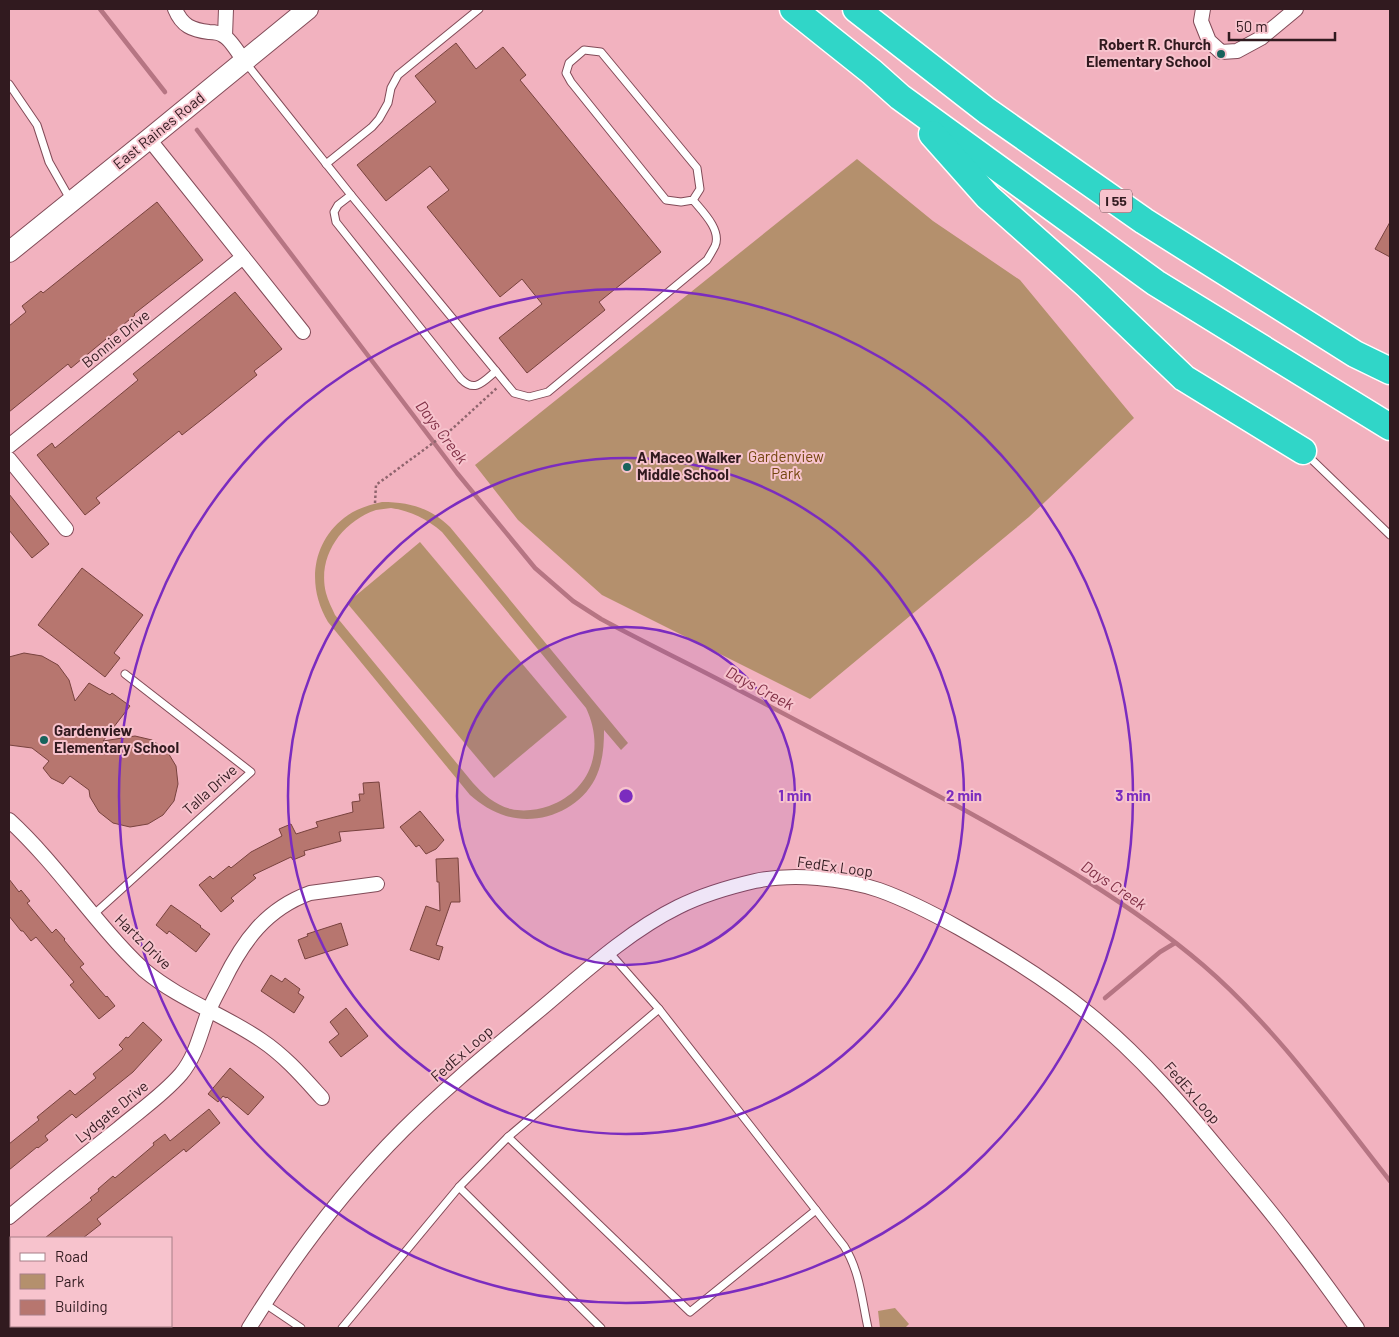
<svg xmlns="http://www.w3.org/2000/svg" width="1399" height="1337" font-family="Barlow,sans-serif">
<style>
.green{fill:#b4906d;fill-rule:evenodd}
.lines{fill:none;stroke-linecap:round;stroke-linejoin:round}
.stream{stroke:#b67583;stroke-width:4.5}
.building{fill:#b7766f;stroke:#78423e}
.lane-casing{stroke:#824b58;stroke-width:9}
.street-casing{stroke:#824b58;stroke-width:16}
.secondary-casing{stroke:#824b58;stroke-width:22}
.highway-casing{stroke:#fff;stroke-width:29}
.path{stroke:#8f646d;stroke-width:2.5;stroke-dasharray:2.5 2.5;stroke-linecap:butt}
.lane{stroke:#fff;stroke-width:7}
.street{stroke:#fff;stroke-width:14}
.secondary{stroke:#fff;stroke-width:20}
.highway{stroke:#30d6c8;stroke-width:26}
.ring{fill:none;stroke:#7b2cbf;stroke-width:2.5}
.poi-dot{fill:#17635c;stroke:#f7c3cd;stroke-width:2}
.labels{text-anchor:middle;stroke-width:4;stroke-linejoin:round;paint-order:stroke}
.shield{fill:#f7c3cd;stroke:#6c4d53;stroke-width:1}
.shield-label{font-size:14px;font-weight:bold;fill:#311a1f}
.poi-label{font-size:15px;font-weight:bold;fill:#311a1f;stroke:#f7c3cd;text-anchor:start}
.street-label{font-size:15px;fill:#311a1f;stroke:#f7c3cd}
.park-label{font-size:15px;fill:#74470f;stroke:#f7c3cd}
.water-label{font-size:16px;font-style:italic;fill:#823147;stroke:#f7c3cd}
.centre{fill:#7b2cbf;stroke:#f7c3cd;stroke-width:2.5}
.ring-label{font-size:15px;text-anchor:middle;font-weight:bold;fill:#7b2cbf;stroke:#f7c3cd;stroke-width:4;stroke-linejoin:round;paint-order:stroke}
</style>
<rect width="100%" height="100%" fill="#f2b2bf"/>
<!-- green -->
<g class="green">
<polygon points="857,159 933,221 1020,280 1134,418 1029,517 810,699 602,595 518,520 475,465"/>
<path d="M382 502C410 502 430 508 450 527L628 743 621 750 604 730C604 746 603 763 595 779 579 810 540 826 506 816 493 812 480 804 470 795L328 622C307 587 311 544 344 518 355 509 369 505 382 502ZM391 508C411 511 427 519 442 532L586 708C605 748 592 790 549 806 538 810 523 812 511 809 495 805 484 795 473 783L335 615C332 608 328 601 326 593 317 557 341 522 376 510 381 509 386 509 391 508Z"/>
<polygon points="420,542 567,717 494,778 347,603"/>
<polygon points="895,1308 909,1324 905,1328 880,1328 878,1311"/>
</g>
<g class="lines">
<!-- stream -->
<g class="stream">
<polyline points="100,9 165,92"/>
<path d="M197 130 457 473 535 568 573 601 601 619C636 638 671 655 706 673 791 717 875 762 959 807 1044 854 1129 902 1203 965 1275 1027 1331 1106 1390 1181"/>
<polyline points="1105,998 1160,952 1175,943"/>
</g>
</g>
<!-- building -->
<g class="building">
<polygon points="456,43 476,69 503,47 526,75 520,80 661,252 599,302 605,310 527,373 499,338 542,304 522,279 500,297 427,207 449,190 430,166 386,201 357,165 436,102 415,76"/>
<polygon points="157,202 203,260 134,314 135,315 71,368 68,364 9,412 9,326 26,312 22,306 41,291 43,293"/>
<polygon points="1390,222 1390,257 1375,249"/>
<polygon points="235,292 282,349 254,371 257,375 210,413 182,435 179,431 96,498 100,503 85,515 37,455 52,443 55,448 138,380 133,374"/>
<polygon points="9,494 49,544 32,558 9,530"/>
<polygon points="82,568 143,615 114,653 120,658 105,677 38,625"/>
<polygon points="24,653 42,656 58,665 69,680 75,701 89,683 110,695 112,693 130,706 103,741 135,736 152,740 167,751 176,766 178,784 174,801 163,815 148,824 130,827 113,823 99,812 90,797 89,790 70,776 63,784 51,778 43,768 49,761 32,748 9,745 9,657"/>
<polygon points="379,782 384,828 339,832 341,841 304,851 305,855 293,860 291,857 253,875 256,878 231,898 234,901 221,912 199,885 210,876 213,879 229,866 231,868 251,852 282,836 279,829 291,824 296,834 318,827 316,822 353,812 352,802 360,801 359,794 364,794 363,783"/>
<polygon points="420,811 444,840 436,849 426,854 419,845 416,847 400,827"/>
<polygon points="458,858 460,902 451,902 436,945 443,947 439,960 410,950 426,906 440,911 439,882 437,882 436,859"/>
<polygon points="9,879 19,892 21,890 30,901 27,903 52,933 56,929 65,939 64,940 84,964 80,967 106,997 107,996 115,1006 99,1019 70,985 74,982 36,937 31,941 23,931 21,931 9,916"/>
<polygon points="171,905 201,926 200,927 210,934 196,952 169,931 167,934 156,925"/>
<polygon points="341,923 348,945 305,959 298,940 308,936 307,934"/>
<polygon points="271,975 282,982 285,978 300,989 298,993 304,997 294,1013 261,991"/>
<polygon points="346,1008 368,1036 341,1057 329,1042 339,1034 330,1022"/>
<polygon points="143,1022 162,1040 133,1072 76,1118 72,1114 45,1136 48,1140 38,1148 37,1147 9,1170 9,1144 39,1120 37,1117 70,1090 75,1095 96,1078 93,1074 123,1049 119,1045 126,1037 128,1038"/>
<polygon points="230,1068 264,1097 248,1115 227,1097 226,1098 223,1096 218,1102 208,1094"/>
<polygon points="209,1109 220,1123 186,1152 184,1149 97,1219 101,1224 83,1238 45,1238 92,1200 90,1198 99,1191 98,1189 113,1176 115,1178 154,1145 153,1143 165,1134 170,1141"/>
</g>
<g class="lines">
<!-- lane casing -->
<g class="lane-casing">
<g id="lane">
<path d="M246 63 351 195 514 393 529 397 548 392 707 260C710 255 713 250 715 246 722 230 702 211 693 200L681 202 666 200 571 82 566 73 569 63 584 50 601 52 697 168 700 189 693 200"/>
<polyline points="9,84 37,125 49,162 70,199"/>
<polyline points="326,164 372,127 379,119 388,103 391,88 398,75 479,9"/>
<path d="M351 195 338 205 334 212 336 222 461 379C475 393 483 382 496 371"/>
<polyline points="1305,453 1390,535"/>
<polyline points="93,915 251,772 125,674"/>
<path d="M609 952 659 1009 844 1246C860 1271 862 1301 868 1328"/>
<polyline points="508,1137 690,1312 816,1210"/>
<polyline points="459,1187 601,1328"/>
<polyline points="264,1303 301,1328"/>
<polyline points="342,1328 459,1187 508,1137 659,1009"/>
</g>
</g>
<!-- street casing -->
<g class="street-casing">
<g id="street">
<path d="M175 9C182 26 192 30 209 32 214 32 220 33 224 36 230 39 240 55 244 61"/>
<polyline points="1203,9 1201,21 1209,41 1221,52 1237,51 1261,38 1296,9"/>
<polyline points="225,36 226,9"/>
<polyline points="149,139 303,332"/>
<polyline points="9,446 243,257"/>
<polyline points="9,459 66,529"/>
<path d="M9 820C45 853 75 894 107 931 119 945 131 958 144 970 180 1000 223 1014 261 1040 285 1056 303 1077 322 1098"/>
<path d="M9 1217C45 1187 81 1158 118 1129 139 1111 163 1095 181 1074 196 1056 200 1034 208 1013 212 1002 218 992 223 982 243 941 266 909 310 893L377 884"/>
<path d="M249 1328C293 1257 344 1189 403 1130 443 1090 487 1054 530 1018 576 980 625 933 678 907 702 895 729 887 755 881 793 873 843 878 879 890 907 900 934 914 959 928 1005 954 1049 981 1089 1014 1141 1056 1184 1107 1226 1158 1250 1187 1274 1215 1296 1245 1317 1272 1337 1300 1357 1328"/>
</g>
</g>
<!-- secondary casing -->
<g class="secondary-casing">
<polyline id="secondary" points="9,252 149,139 308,9"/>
</g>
<!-- highway casing -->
<g class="highway-casing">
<g id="highway">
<polyline points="793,9 872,72 900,97 1156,283 1390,427"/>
<polyline points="856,9 987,111 1144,221 1355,354 1390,371"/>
<polyline points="932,134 988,197 1088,286 1184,378 1303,451"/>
</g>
</g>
<!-- path -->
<polyline class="path" points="375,503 376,485 452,429 498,387"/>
<!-- lane -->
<use href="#lane" class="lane"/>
<!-- street -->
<use href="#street" class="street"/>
<!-- secondary -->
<use href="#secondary" class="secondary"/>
<!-- highway -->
<use href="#highway" class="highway"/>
</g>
<!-- distance rings -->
<circle cx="626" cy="796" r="169" fill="#7b2cbf" fill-opacity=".12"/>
<g class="ring">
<circle cx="626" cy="796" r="169"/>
<circle cx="626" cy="796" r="338"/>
<circle cx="626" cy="796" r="507"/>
</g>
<!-- markers -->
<g class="poi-dot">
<circle cx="1221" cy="54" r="5"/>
<circle cx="627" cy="467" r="5"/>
<circle cx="44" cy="740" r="5"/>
</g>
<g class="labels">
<!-- shield labels -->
<rect class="shield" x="1100" y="189.5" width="32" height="23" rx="4"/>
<g class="shield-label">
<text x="1116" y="206">I 55</text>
</g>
<!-- poi labels -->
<g class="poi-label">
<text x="1211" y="50" text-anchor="end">Robert R. Church<tspan x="1211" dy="17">Elementary School</tspan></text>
<text x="637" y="463">A Maceo Walker<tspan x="637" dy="17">Middle School</tspan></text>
<text x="54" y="736">Gardenview<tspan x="54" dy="17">Elementary School</tspan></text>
</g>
<!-- street labels -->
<g class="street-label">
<text transform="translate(159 131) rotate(-39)" y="5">East Raines Road</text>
<text transform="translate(116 339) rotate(-39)" y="5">Bonnie Drive</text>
<text transform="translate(210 790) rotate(-42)" y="5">Talla Drive</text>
<text transform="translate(835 867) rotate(8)" y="5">FedEx Loop</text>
<text transform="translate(143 942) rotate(44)" y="5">Hartz Drive</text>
<text transform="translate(462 1054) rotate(-41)" y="5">FedEx Loop</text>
<text transform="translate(1192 1093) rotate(49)" y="5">FedEx Loop</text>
<text transform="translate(112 1112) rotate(-39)" y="5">Lydgate Drive</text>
</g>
<!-- park labels -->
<g class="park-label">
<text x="786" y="462">Gardenview<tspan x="786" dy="17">Park</tspan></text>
</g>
<!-- water labels -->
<g class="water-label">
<text transform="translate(442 432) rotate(53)" y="6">Days Creek</text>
<text transform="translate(760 688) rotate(28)" y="6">Days Creek</text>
<text transform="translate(1114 885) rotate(34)" y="6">Days Creek</text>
</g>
</g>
<circle cx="626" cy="796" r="8" class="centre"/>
<g class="ring-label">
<text x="795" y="801">1 min</text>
<text x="964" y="801">2 min</text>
<text x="1133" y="801">3 min</text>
</g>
<!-- border -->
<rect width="1399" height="1337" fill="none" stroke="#311a1f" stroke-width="20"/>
<!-- legend -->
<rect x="10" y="1237" width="162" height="90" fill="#f7c3cd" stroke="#a87f87"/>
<rect x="20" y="1253" width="25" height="8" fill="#ffffff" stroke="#a87f87"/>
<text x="55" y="1262" font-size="15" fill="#311a1f">Road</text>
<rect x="20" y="1274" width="25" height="15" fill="#b4906d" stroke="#a87f87"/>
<text x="55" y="1287" font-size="15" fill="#311a1f">Park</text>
<rect x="20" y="1300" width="25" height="15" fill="#b7766f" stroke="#a87f87"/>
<text x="55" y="1312" font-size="15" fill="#311a1f">Building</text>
<!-- scale -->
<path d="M1229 32v8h106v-8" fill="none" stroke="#311a1f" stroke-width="2.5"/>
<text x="1236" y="32" font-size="15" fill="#311a1f" stroke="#f7c3cd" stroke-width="4" paint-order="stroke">50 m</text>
</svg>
